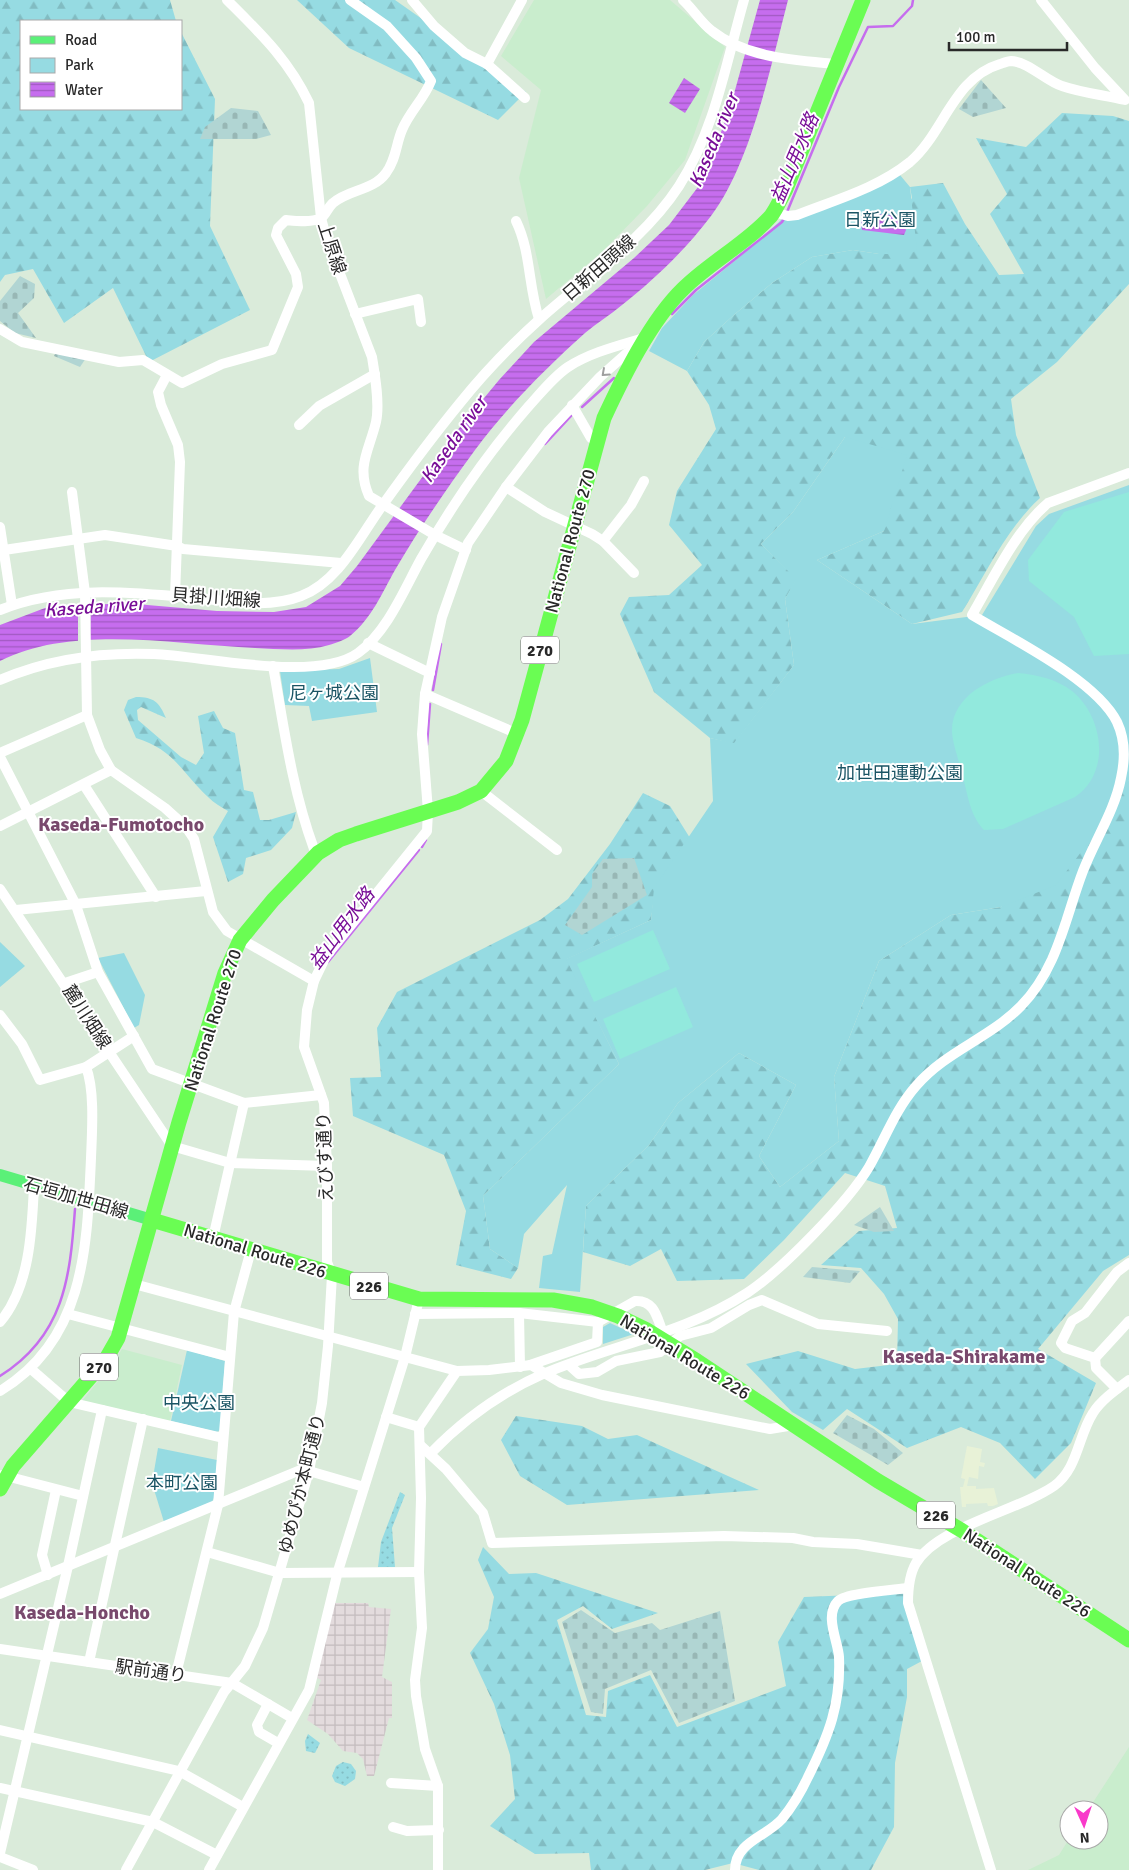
<svg xmlns="http://www.w3.org/2000/svg" width="1129" height="1870" font-family="Signika,'Noto Sans JP',sans-serif">
<style>
.industrial{fill:url(#industrial-grid)}
.education{fill:#c9edcd}
.medical{fill:#e8f2d7}
.grass{fill:url(#grass-dots)}
.forest{fill:url(#forest-firs)}
.cemetery{fill:url(#cemetery-stones)}
.park{fill:#96dbe2}
.pitch{fill:#92e9dd}
.water{fill:url(#water-rules)}
.pier{fill:#daebda}
.lines{fill:none;stroke-linecap:round;stroke-linejoin:round}
.stream{stroke:#c66dee;stroke-width:2.5}
.minor{stroke:#fff;stroke-width:10}
.major{stroke:#5bf078;stroke-width:12}
.highway{stroke:#6afd53;stroke-width:15}
.oneway{stroke:#9f9f9f}
.labels{text-anchor:middle;stroke-width:4;stroke-linejoin:round;paint-order:stroke}
.shield{fill:#fff;stroke:#696969;stroke-width:1}
.shield-label{font-size:16px;font-weight:bold;fill:#292929}
.park-label{font-size:18px;fill:#1a5464;stroke:#fff}
.street-label{font-size:18px;fill:#292929;stroke:#fff}
.water-label{font-size:19px;font-style:italic;fill:#780e97;stroke:#fff}
.quarter-label{font-size:20px;font-weight:bold;fill:#79496d;stroke:#fff}
</style>
<defs>
<pattern id="industrial-grid" width="8" height="8" patternUnits="userSpaceOnUse" patternTransform="scale(1.25)"><rect width="8" height="8" fill="#e3dbdd"/><path d="M0 4h8M4 0v8" fill="none" stroke="#c3bcbe"/></pattern>
<pattern id="grass-dots" width="8" height="8" patternUnits="userSpaceOnUse" patternTransform="scale(1.25)"><rect width="8" height="8" fill="#96dbe2"/><path d="M2 2h.1M6 6h.1" fill="none" stroke="#81bcc2" stroke-width="1.8" stroke-linecap="round"/></pattern>
<pattern id="forest-firs" width="22" height="20" patternUnits="userSpaceOnUse" patternTransform="scale(1.25)"><rect width="22" height="20" fill="#96dbe2"/><path d="M5 1l3.5 6h-7zM16 11l3.5 6h-7z" fill="#81bcc2"/></pattern>
<pattern id="cemetery-stones" width="16" height="16" patternUnits="userSpaceOnUse" patternTransform="scale(1.25)"><rect width="16" height="16" fill="#b1d5d3"/><path d="M2 7V4a2 2 0 0 1 4 0v3zM10 15v-3a2 2 0 0 1 4 0v3z" fill="#98b7b5"/></pattern>
<pattern id="water-rules" width="6" height="5" patternUnits="userSpaceOnUse" patternTransform="scale(1.25)"><rect width="6" height="5" fill="#c66dee"/><path d="M0 2.5h6" fill="none" stroke="#a15ac1"/></pattern>
</defs>
<rect width="100%" height="100%" fill="#daebda"/>
<!-- industrial -->
<polygon class="industrial" points="334,1603 368,1603 369,1607 391,1609 382,1677 392,1682 392,1718 389,1718 374,1776 367,1776 363,1759 357,1753 343,1751 328,1734 307,1720 321,1680 317,1678"/>
<!-- education -->
<g class="education">
<polygon points="534,0 670,0 725,47 685,160 647,206 602,252 546,299 519,178 541,90 501,56"/>
<polygon points="122,1349 182,1365 170,1421 82,1401 113,1363"/>
<polygon points="1129,1747 1129,1870 1028,1870 1059,1855 1069,1839 1099,1840 1099,1810 1088,1810"/>
</g>
<!-- medical -->
<polygon class="medical" points="967,1446 982,1449 980,1462 985,1463 984,1467 979,1466 978,1479 969,1477 967,1486 976,1486 976,1489 994,1488 998,1504 993,1506 988,1506 987,1503 966,1504 966,1507 962,1507 960,1487 963,1487 965,1479 961,1478"/>
<!-- grass -->
<g class="grass">
<polygon points="400,1492 405,1495 392,1528 395,1567 378,1567 381,1542"/>
<polygon points="308,1734 320,1743 315,1753 306,1751 305,1741"/>
<polygon points="343,1762 351,1764 356,1771 355,1779 345,1786 335,1782 332,1776 336,1766"/>
</g>
<!-- forest -->
<g class="forest">
<polygon points="0,0 170,0 176,21 21,21 21,109 181,109 181,32 215,99 210,226 250,310 149,362 113,288 64,323 33,269 5,275 0,282"/>
<polygon points="297,0 395,0 526,92 498,120 349,48"/>
<path d="M1062 113 1113 116 1129 121V284L1057 362 1011 399 1016 435 1040 498C1006 529 986 574 962 612L912 624 817 560 884 531 845 437 793 512 761 544 797 579 785 599 794 665 734 744 710 738 654 692 620 614 629 597 669 595 702 565 669 525 677 491 716 429 709 405 687 371 704 342 735 314 772 283 812 257 853 250 879 254 912 198 910 187 943 183 965 224 999 275 1024 274 990 214 1007 194 976 138 1026 147Z"/>
<path d="M136 697C154 697 159 702 166 718L141 707 137 710 138 720 181 757 196 765 204 753 198 716 214 711 223 728 235 733 244 790 253 792 260 820H269L296 812 292 828 271 850 246 858 243 874 228 882 213 837 228 811C221 807 214 803 208 797 181 772 175 750 136 738L124 710 128 700Z"/>
<polygon points="1129,780 1129,1255 1103,1271 1038,1349 1096,1383 1071,1443 1035,1479 1000,1443 961,1427 907,1448 847,1409 823,1430 792,1412 746,1364 798,1351 855,1369 897,1364 898,1319 884,1294 861,1268 821,1265 859,1231 897,1228 885,1186 845,1173 784,1240 744,1279 677,1281 661,1249 630,1266 583,1252 586,1206 649,1145 678,1103 739,1053 796,1085 759,1156 780,1187 839,1141 834,1077 879,961 951,915 1001,907"/>
<polygon points="643,793 670,806 690,838 655,888 651,920 567,959 619,1064 483,1196 490,1249 518,1268 511,1279 456,1265 466,1211 444,1155 353,1116 350,1078 381,1077 377,1028 397,992 540,920 568,899 610,844"/>
<polygon points="516,1416 582,1426 608,1439 637,1435 759,1490 567,1505 520,1476 501,1440"/>
<polygon points="483,1547 509,1574 536,1573 658,1613 612,1629 583,1606 557,1620 586,1715 606,1717 608,1691 650,1675 677,1727 786,1686 778,1642 804,1597 903,1593 922,1661 907,1669 907,1697 895,1763 894,1827 871,1870 759,1870 733,1863 705,1870 591,1870 589,1853 535,1854 490,1826 515,1799 510,1755 494,1704 470,1653 488,1629 494,1597 478,1560"/>
</g>
<!-- cemetery -->
<g class="cemetery">
<polygon points="981,80 1006,108 973,117 959,109"/>
<polygon points="231,108 258,111 271,135 256,139 200,139 205,127"/>
<polygon points="20,276 35,284 34,298 18,313 36,338 15,333 0,321 0,301"/>
<polygon points="56,352 86,358 80,367 54,356"/>
<polygon points="634,858 647,895 582,935 565,925 592,887 592,874 603,859"/>
<polygon points="880,1207 894,1231 874,1232 854,1225"/>
<polygon points="812,1267 860,1271 850,1283 803,1277"/>
<polygon points="847,1415 874,1429 903,1453 888,1465 833,1433"/>
<polygon points="581,1610 615,1633 652,1623 660,1630 720,1611 735,1701 679,1723 651,1670 605,1689 603,1714 591,1712 562,1622"/>
</g>
<!-- park -->
<g class="park">
<polygon points="900,175 910,187 917,250 909,254 879,254 853,250 812,257 772,283 735,314 704,342 687,371 649,351 662,328 693,295 759,241 782,219"/>
<polygon points="845,437 907,455 884,531 817,560 912,624 982,615 1036,526 1049,514 1129,485 1129,780 1091,839 1056,885 1001,907 951,915 879,961 834,1077 839,1141 780,1187 759,1156 796,1085 739,1053 678,1103 649,1145 586,1206 580,1292 539,1288 543,1256 552,1254 567,1185 524,1234 518,1268 490,1249 483,1196 619,1064 566,959 651,920 654,888 713,801 710,738 734,743 794,665 785,599 796,579 761,544 793,512"/>
<polygon points="370,658 377,712 312,721 309,706 285,705 280,671 339,669"/>
<polygon points="0,942 25,966 0,987"/>
<polygon points="124,953 145,995 139,1025 134,1028 98,958"/>
<polygon points="610,1323 634,1334 603,1344 603,1327"/>
<polygon points="187,1350 225,1361 220,1430 217,1432 171,1421"/>
<polygon points="158,1448 217,1460 214,1498 212,1502 164,1522 152,1483"/>
</g>
<!-- pitch -->
<g class="pitch">
<polygon points="1129,492 1129,654 1094,656 1074,617 1029,581 1028,560 1064,512"/>
<path d="M1018 673C1038 675 1056 679 1072 691 1104 717 1111 773 1075 797L1003 829 984 830C970 815 968 796 963 777 960 763 953 746 952 732 951 697 989 678 1018 673Z"/>
<polygon points="653,930 670,969 594,1002 577,964"/>
<polygon points="676,987 693,1027 620,1059 603,1019"/>
</g>
<!-- water -->
<g class="water">
<path d="M760 0H788C771 65 751 163 711 216 687 248 654 280 622 305 610 315 597 323 585 333 546 368 507 407 475 450 447 488 419 529 395 570 382 593 372 618 350 636 345 640 336 643 329 645 306 652 279 649 255 648 175 645 74 624 0 661V625L45 608 124 603 217 611 274 612 306 607 340 586 357 566 451 438 499 380 534 342 634 258 669 225 698 187 714 152 732 101Z"/>
<polygon points="684,78 700,89 685,113 669,103"/>
<polygon points="883,214 896,216 906,230 904,235 862,230 861,220 863,218"/>
</g>
<!-- pier -->
<polygon class="pier" points="78,603 91,603 90,644 78,645"/>
<g class="lines">
<!-- stream -->
<g class="stream">
<polyline points="787,212 839,87 868,27 893,26 912,6 913,0"/>
<polyline points="672,314 696,290 782,222 785,217"/>
<polyline points="582,407 614,378"/>
<polyline points="545,444 571,416"/>
<polyline points="433,690 441,644"/>
<polyline points="427,745 430,704"/>
<polyline points="422,847 426,840"/>
<polyline points="328,962 419,850"/>
<path d="M0 1376C64 1336 70 1278 75 1209"/>
</g>
<!-- minor -->
<g class="minor">
<path d="M227 0C260 33 288 59 309 103L321 218 327 240 372 357C375 375 380 404 376 422 369 451 356 466 369 496L435 535 466 550"/>
<polyline points="412,0 434,26 465,53 487,64 525,98"/>
<path d="M683 0C693 9 701 23 712 31 746 58 795 60 836 64"/>
<polyline points="1041,0 1095,68 1124,99"/>
<polyline points="487,64 522,0"/>
<path d="M774 212 788 216 797 215C835 200 878 188 910 162 944 133 953 78 1000 64 1003 63 1008 61 1011 61 1029 62 1046 81 1062 86 1082 93 1104 95 1125 100"/>
<path d="M516 221C531 252 528 285 539 319"/>
<polyline points="355,314 418,299 421,322"/>
<path d="M0 329 22 342 119 362 143 360 182 383 222 364 272 350 298 287 296 274 276 235 278 228 286 220C296 221 312 223 321 218 326 215 328 207 333 203 349 189 373 191 386 173 396 160 396 144 402 130 410 111 424 99 431 81L416 58 387 26 350 0"/>
<polyline points="167,375 158,392 161,405 178,445 180,462 175,596"/>
<polyline points="572,405 591,438 597,443"/>
<polyline points="299,425 319,406 375,374"/>
<polyline points="506,487 545,512 592,534 603,541 634,573"/>
<polyline points="72,492 85,593 87,715 100,750 111,770 165,808 186,827 194,839 213,912 227,931 314,981"/>
<polyline points="0,527 12,605"/>
<polyline points="603,541 631,505 644,481"/>
<polyline points="4,550 105,535 177,546 183,549 341,563"/>
<path d="M0 610C61 585 131 592 195 598 230 601 268 609 301 596 339 582 360 536 382 506 407 471 433 436 460 403 484 373 512 344 541 318 588 276 644 240 679 186 715 130 726 63 744 0"/>
<polyline points="368,643 430,673"/>
<path d="M273 666C284 728 292 789 314 849L318 853"/>
<path d="M0 680C48 659 102 652 154 654 204 656 316 683 358 653 387 632 404 590 421 559 452 505 487 454 528 407 540 394 553 377 568 367 591 352 621 345 647 337"/>
<polyline points="425,694 518,734"/>
<polyline points="0,753 87,715"/>
<polyline points="0,757 76,905 98,972 152,1069 244,1103 321,1095"/>
<polyline points="84,785 156,897"/>
<polyline points="481,791 557,850"/>
<polyline points="0,826 111,770"/>
<polyline points="0,889 172,1146 230,1163 327,1166"/>
<polyline points="16,910 206,891"/>
<polyline points="65,983 98,972"/>
<polyline points="0,1015 22,1044 40,1080 86,1067 134,1036"/>
<polyline points="213,1238 244,1103"/>
<polyline points="134,1284 457,1371 489,1370 531,1365 561,1383 602,1395 770,1429 794,1425"/>
<path d="M519 1313 598 1322 635 1301C655 1300 657 1318 663 1333"/>
<polyline points="68,1314 230,1357"/>
<polyline points="415,1314 519,1313 520,1367"/>
<path d="M0 1322C30 1287 32 1230 34 1185"/>
<polyline points="1095,1358 1129,1321"/>
<polyline points="530,1365 597,1342 598,1322"/>
<polyline points="569,1365 579,1374 597,1372 616,1361 660,1352 680,1336 711,1328 749,1305 762,1300 818,1324 887,1331"/>
<polyline points="31,1369 69,1402 223,1438"/>
<polyline points="1117,1389 1096,1368 1095,1358 1065,1348 1061,1343 1072,1321 1085,1313 1117,1272 1129,1263"/>
<path d="M0 1391C85 1340 87 1247 91 1158 92 1132 95 1090 86 1067"/>
<polyline points="386,1417 419,1427 421,1498 419,1572 422,1628 415,1680 416,1696 425,1749 438,1786 438,1870"/>
<polyline points="419,1427 457,1371"/>
<polyline points="420,1445 446,1469 483,1513 492,1543 724,1536 793,1538 813,1542 857,1544 922,1555"/>
<path d="M431 1453C464 1419 500 1393 543 1374 611 1345 684 1334 747 1293 782 1270 848 1202 869 1167 885 1139 895 1110 916 1086 946 1051 990 1038 1021 1006 1058 968 1065 918 1083 871 1095 840 1115 810 1121 778 1125 760 1125 739 1117 722 1096 680 1012 639 972 615 993 579 1016 530 1048 503L1129 473"/>
<polyline points="309,1471 364,1487"/>
<polyline points="2,1475 83,1496"/>
<polyline points="207,1552 280,1573 419,1572"/>
<polyline points="48,1575 42,1555 56,1490"/>
<polyline points="0,1594 310,1466"/>
<polyline points="0,1649 232,1683 292,1718"/>
<polyline points="89,1662 143,1419"/>
<polyline points="176,1674 218,1505 234,1312 251,1250"/>
<polyline points="268,1704 257,1725 259,1732 278,1743"/>
<polyline points="0,1730 179,1771 243,1807"/>
<polyline points="391,1783 438,1786"/>
<polyline points="0,1788 153,1822 217,1855"/>
<polyline points="393,1827 407,1831 439,1830"/>
<polyline points="0,1853 68,1566 102,1410"/>
<polyline points="0,1857 33,1870"/>
<polyline points="126,1870 224,1692 245,1666 263,1628 309,1471 322,1403 328,1346 332,1275 327,1262 327,1166 324,1103 304,1047 307,1010 314,981 326,956 427,831 428,811 422,734 425,694 442,617 468,543 506,487 548,432 600,377 627,353 641,348"/>
<polyline points="209,1870 309,1690 338,1571 405,1357 419,1299"/>
<path d="M735 1870C735 1842 766 1837 782 1819 792 1807 801 1792 808 1777 829 1735 841 1704 839 1657 838 1641 824 1615 838 1601 846 1593 895 1590 908 1588"/>
<path d="M991 1870 908 1603C908 1589 909 1575 916 1563 939 1526 1018 1511 1054 1486 1078 1469 1078 1436 1093 1413 1101 1400 1117 1389 1129 1380"/>
</g>
<!-- major -->
<polyline class="major" points="0,1175 152,1220"/>
<!-- highway -->
<g class="highway">
<polyline points="152,1220 419,1299 553,1300 592,1307 618,1316 645,1329 697,1361 878,1481 961,1530 1129,1640"/>
<path d="M0 1489 13 1466 106 1359 118 1338 179 1122 225 973 240 940 273 900 318 853 339 840 356 834 458 802 481 791 506 761 522 720 604 418C623 377 651 320 683 289 710 262 746 244 771 216 777 208 781 198 786 189L863 0"/>
</g>
</g>
<!-- one-way arrows -->
<defs><path id="oneway-chevron" d="M-2-3.5L2.5 0L-2 3.5" fill="none" stroke-width="1.6" stroke-linecap="round" stroke-linejoin="round" transform="scale(1.25)"/></defs>
<use class="oneway" href="#oneway-chevron" transform="translate(605 373) rotate(138)"/>
<g class="labels">
<!-- shield labels -->
<g class="shield">
<rect x="521" y="636.5" width="38" height="27" rx="4"/>
<rect x="350" y="1272.5" width="38" height="27" rx="4"/>
<rect x="80" y="1353.5" width="38" height="27" rx="4"/>
<rect x="917" y="1501.5" width="38" height="27" rx="4"/>
</g>
<g class="shield-label">
<text x="540" y="656">270</text>
<text x="369" y="1292">226</text>
<text x="99" y="1373">270</text>
<text x="936" y="1521">226</text>
</g>
<!-- park labels -->
<g class="park-label">
<text x="880" y="226">日新公園</text>
<text x="334" y="699">尼ヶ城公園</text>
<text x="900" y="779">加世田運動公園</text>
<text x="199" y="1409">中央公園</text>
<text x="182" y="1489">本町公園</text>
</g>
<!-- street labels -->
<g class="street-label">
<text transform="translate(332 248) rotate(72)" y="6">上原線</text>
<text transform="translate(599 268) rotate(-41)" y="6">日新田頭線</text>
<text transform="translate(570 541) rotate(-75)" y="6">National Route 270</text>
<text transform="translate(216 598) rotate(4)" y="6">貝掛川畑線</text>
<text transform="translate(87 1017) rotate(57)" y="6">麓川畑線</text>
<text transform="translate(213 1020) rotate(-72)" y="6">National Route 270</text>
<text transform="translate(325 1157) rotate(-92)" y="6">えびす通り</text>
<text transform="translate(76 1198) rotate(16)" y="6">石垣加世田線</text>
<text transform="translate(255 1251) rotate(17)" y="6">National Route 226</text>
<text transform="translate(685 1357) rotate(31)" y="6">National Route 226</text>
<text transform="translate(302 1484) rotate(-76)" y="6">ゆめぴか本町通り</text>
<text transform="translate(1027 1573) rotate(33)" y="6">National Route 226</text>
<text transform="translate(151 1671) rotate(8)" y="6">駅前通り</text>
</g>
<!-- water labels -->
<g class="water-label">
<text transform="translate(713 140) rotate(-67)" y="7">Kaseda river</text>
<text transform="translate(794 158) rotate(-67)" y="7">益山用水路</text>
<text transform="translate(453 439) rotate(-55)" y="7">Kaseda river</text>
<text transform="translate(94 606) rotate(-4)" y="7">Kaseda river</text>
<text transform="translate(341 928) rotate(-53)" y="7">益山用水路</text>
</g>
<!-- quarter labels -->
<g class="quarter-label">
<text x="121" y="831">Kaseda-Fumotocho</text>
<text x="964" y="1363">Kaseda-Shirakame</text>
<text x="82" y="1619">Kaseda-Honcho</text>
</g>
</g>
<!-- legend -->
<rect x="20" y="20" width="162" height="90" fill="#ffffff" stroke="#a9a9a9"/>
<rect x="30" y="36" width="25" height="8" fill="#5bf078" stroke="#a9a9a9"/>
<text x="65" y="45" font-size="15" fill="#292929">Road</text>
<rect x="30" y="58" width="25" height="15" fill="#96dbe2" stroke="#a9a9a9"/>
<text x="65" y="70" font-size="15" fill="#292929">Park</text>
<rect x="30" y="82" width="25" height="15" fill="url(#water-rules)" stroke="#a9a9a9"/>
<text x="65" y="95" font-size="15" fill="#292929">Water</text>
<!-- north arrow -->
<g transform="translate(1084 1825) rotate(177)"><circle r="24" fill="#ffffff" stroke="#a9a9a9"/>
<path d="M0-4L9 19L0 12L-9 19Z" fill="#f939ca"/>
<text y="-8" font-size="14" font-weight="bold" text-anchor="middle" fill="#292929">N</text>
</g>
<!-- scale -->
<path d="M949 42v8h118v-8" fill="none" stroke="#292929" stroke-width="2.5"/>
<text x="956" y="42" font-size="15" fill="#292929" stroke="#ffffff" stroke-width="4" paint-order="stroke">100 m</text>
</svg>
